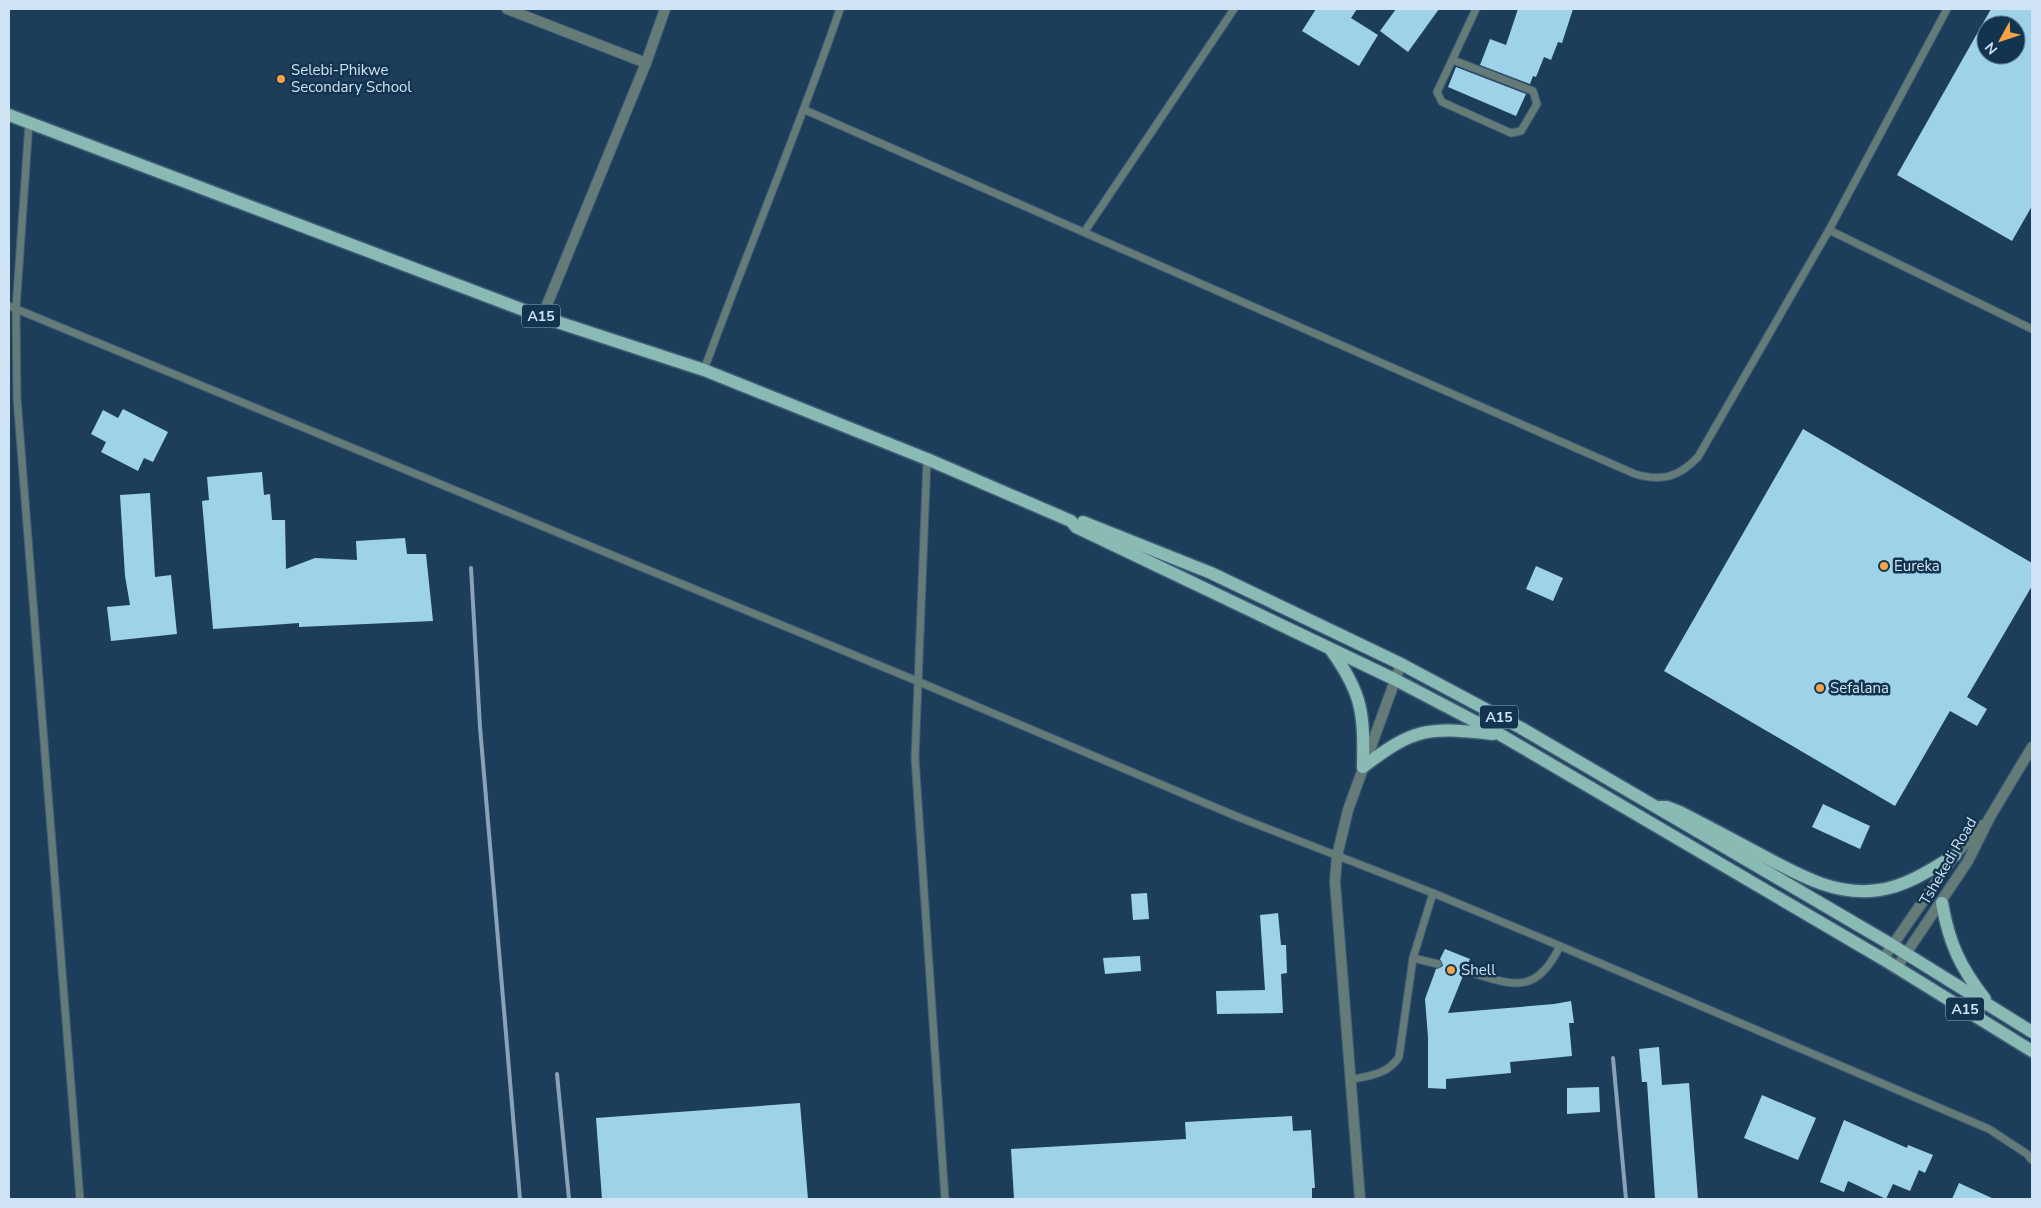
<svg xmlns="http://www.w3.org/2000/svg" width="2041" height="1208" font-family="'Nunito Sans',sans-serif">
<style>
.building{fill:#9dd2e8;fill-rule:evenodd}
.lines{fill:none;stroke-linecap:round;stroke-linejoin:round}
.service-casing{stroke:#3d5c76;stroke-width:9}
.minor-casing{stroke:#3d5c76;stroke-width:12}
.tertiary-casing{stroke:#3d5c76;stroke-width:12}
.primary-casing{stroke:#3d5c76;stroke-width:15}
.service{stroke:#647b78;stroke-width:7}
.minor{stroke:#647b78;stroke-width:10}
.tertiary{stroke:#647b78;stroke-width:10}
.primary{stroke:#89bab3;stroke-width:12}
.rail{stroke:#89a2b7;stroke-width:4}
.poi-dot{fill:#f5a346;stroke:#12344f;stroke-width:2}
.labels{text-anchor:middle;stroke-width:5;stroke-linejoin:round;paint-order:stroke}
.shield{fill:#12344f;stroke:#97aec2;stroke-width:1}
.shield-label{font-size:14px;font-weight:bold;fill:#d0e3f4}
.poi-label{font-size:15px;fill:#d0e3f4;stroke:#12344f;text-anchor:start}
.street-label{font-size:15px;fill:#d0e3f4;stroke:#12344f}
</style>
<rect width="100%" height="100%" fill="#1d3e5a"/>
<!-- building -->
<g class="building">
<polygon points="1316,9 1357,9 1351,18 1378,35 1359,66 1302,31"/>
<polygon points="1396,9 1439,9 1408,52 1380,31"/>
<polygon points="1518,9 1573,9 1562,43 1558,42 1551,60 1544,57 1536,77 1533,76 1530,84 1480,65 1490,39 1506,45"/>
<path d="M1991 9H2032V206L2012 241 1897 175ZM1986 25H2016V55H1986Z"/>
<polygon points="1456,67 1526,94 1516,116 1448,87"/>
<polygon points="123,409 168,432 153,462 144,458 138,471 101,452 106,442 91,434 103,410 118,418"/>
<polygon points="1803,429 2032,563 2032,586 1967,697 1987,709 1977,726 1950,711 1895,806 1664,671"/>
<polygon points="262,472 264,495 270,494 272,520 285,520 286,569 315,558 357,560 356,541 405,538 407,554 426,554 433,621 299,627 299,623 213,629 202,501 209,500 207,477"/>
<polygon points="150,493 155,577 171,575 177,634 111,641 107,607 130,605 125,576 120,495"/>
<polygon points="1536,566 1563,578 1553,601 1526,589"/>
<polygon points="1823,804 1870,826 1860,849 1812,827"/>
<polygon points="1147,893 1149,919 1133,920 1131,894"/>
<polygon points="1278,913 1281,945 1286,945 1287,973 1281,974 1283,1013 1217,1014 1216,991 1265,990 1260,915"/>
<polygon points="1445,949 1470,959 1467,966 1460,969 1463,976 1448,1013 1554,1004 1571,1001 1574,1023 1569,1023 1572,1056 1510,1062 1511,1073 1446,1079 1446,1089 1428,1088 1428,1037 1425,999 1436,969 1443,966 1440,959"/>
<polygon points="1140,956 1141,971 1105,974 1103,958"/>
<polygon points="1659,1047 1662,1085 1689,1083 1698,1199 1655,1199 1647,1082 1642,1082 1639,1049"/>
<polygon points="1599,1087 1600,1112 1567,1114 1567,1088"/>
<polygon points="1762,1095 1816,1118 1798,1160 1744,1138"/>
<polygon points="800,1103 808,1199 602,1199 596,1118"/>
<polygon points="1292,1116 1293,1131 1311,1130 1315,1188 1312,1188 1312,1199 1014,1199 1011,1149 1186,1139 1185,1122"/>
<polygon points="1844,1120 1907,1148 1908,1145 1933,1155 1925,1173 1919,1170 1910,1191 1893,1184 1886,1199 1848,1181 1844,1192 1820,1182"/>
<polygon points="1959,1183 1994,1199 1952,1199"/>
</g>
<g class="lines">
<!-- service casing -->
<g class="service-casing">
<g id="service">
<polyline points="1453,60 1533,91 1537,104 1521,131 1511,133 1442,102 1437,92 1476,9"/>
<path d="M805 110 1635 474C1662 482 1679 477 1698 457L1829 230 1947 9"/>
<polyline points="29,123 16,309 17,398 80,1199"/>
<polyline points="1829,230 2032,329"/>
<polyline points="1085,231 1234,9"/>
<polyline points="9,306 917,681 1238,817 1433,893 1560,946 1989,1129 2027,1154 2032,1160"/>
<path d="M704 370C748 249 798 131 840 9"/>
<polyline points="927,459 915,758 945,1199"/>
<polyline points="1413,958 1438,964"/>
<path d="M1465 971C1511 984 1535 998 1560 946"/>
<path d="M1350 1080C1370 1075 1387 1075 1399 1057L1413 958 1433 893"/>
</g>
</g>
<!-- minor casing -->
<g class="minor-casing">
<g id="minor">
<polyline points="507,9 646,63"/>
<polyline points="542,317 646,63 665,9"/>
<polyline points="1360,1199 1335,882 1337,856 1348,810 1401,664"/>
</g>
</g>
<!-- tertiary casing -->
<g class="tertiary-casing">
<g id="tertiary">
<polyline points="1883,959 1955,855 1983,825"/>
<polyline points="1897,967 1968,861 1990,817 2032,747"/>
</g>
</g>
<!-- primary casing -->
<g class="primary-casing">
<g id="primary">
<polyline points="9,115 542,317 704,370 927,459 1071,521 1076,527 1394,679 1501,735 1883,959 2032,1051"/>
<polyline points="1083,522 1211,573 1401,664 1521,728 1892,945 2032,1032"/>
<path d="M1331 650C1363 694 1364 714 1363 767"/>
<path d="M1363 767C1415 727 1428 727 1493 734"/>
<path d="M1657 807H1667L1680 812C1705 825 1730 838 1754 851 1794 872 1833 897 1879 890 1907 886 1932 869 1955 855"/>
<path d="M1942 903C1949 943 1960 967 1985 999"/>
</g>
</g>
<!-- service -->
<use href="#service" class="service"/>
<!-- minor -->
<use href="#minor" class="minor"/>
<!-- tertiary -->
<use href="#tertiary" class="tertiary"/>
<!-- primary -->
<use href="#primary" class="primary"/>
<!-- rail -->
<g class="rail">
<polyline points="471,568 480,727 520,1199"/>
<polyline points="1613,1058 1626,1199"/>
<polyline points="557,1074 569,1199"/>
</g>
</g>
<!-- markers -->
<g class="poi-dot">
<circle cx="281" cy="79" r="5"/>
<circle cx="1884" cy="566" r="5"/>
<circle cx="1820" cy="688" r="5"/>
<circle cx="1451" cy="970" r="5"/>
</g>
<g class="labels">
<!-- shield labels -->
<g class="shield">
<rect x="522" y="304.5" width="38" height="23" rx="4"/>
<rect x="1480" y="705.5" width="38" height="23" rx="4"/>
<rect x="1946" y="997.5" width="38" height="23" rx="4"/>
</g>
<g class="shield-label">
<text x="541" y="321">A15</text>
<text x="1499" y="722">A15</text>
<text x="1965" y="1014">A15</text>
</g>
<!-- poi labels -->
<g class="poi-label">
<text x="291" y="75">Selebi-Phikwe<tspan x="291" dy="17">Secondary School</tspan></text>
<text x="1894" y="571">Eureka</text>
<text x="1830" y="693">Sefalana</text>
<text x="1461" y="975">Shell</text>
</g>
<!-- street labels -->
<g class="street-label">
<text transform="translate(1948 861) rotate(-60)" y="5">Tshekedi Road</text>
</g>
</g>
<!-- border -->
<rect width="2041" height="1208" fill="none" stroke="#d0e3f4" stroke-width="20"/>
<!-- north arrow -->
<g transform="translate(2001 40) rotate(230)"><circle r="24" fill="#12344f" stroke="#5e7a91"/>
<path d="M0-4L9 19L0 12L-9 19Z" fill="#f5a346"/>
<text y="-8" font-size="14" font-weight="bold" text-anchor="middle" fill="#d0e3f4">N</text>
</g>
</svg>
